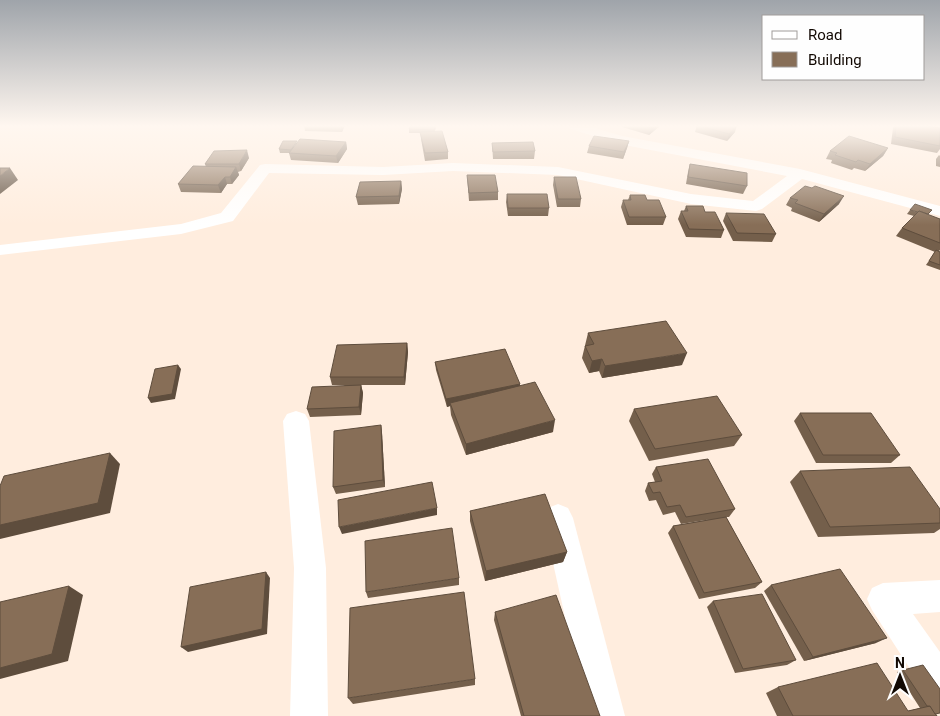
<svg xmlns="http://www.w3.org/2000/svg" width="940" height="716" font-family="Roboto,sans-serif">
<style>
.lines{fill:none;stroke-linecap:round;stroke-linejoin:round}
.minor{fill:#fff;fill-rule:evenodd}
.wall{fill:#745f4b}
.shaded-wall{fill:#5e4d3d}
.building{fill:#876e57;stroke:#5e4d3d}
</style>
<rect width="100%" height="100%" fill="#ffedde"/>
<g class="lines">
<!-- minor -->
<g class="minor">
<polygon points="566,125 585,125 622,136 800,169 940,206 940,216 802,179 762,209 756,211 691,204 558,175 453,171 383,175 269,173 233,221 181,234 0,255 0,245 181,224 221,213 260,165 265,164 383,167 453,163 558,167 691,194 753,201 787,176 619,144 568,128"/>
<polygon points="296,411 305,414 309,421 326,568 328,716 290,716 294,568 283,421 287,414"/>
<polygon points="558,504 568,508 573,518 625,716 587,716 543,518 548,508"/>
<polygon points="940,580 940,612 913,614 940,652 940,700 927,695 872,610 867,599 872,588 883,583"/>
</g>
</g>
<!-- wall -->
<g class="wall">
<polygon points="304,125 345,125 342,132 305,131"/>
<polygon points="622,125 661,125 649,135 622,127"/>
<polygon points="697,125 735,132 727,141 695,132"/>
<polygon points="894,125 919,125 940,128 940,149 937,153 891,144 893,128"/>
<polygon points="436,128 435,131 448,152 448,159 425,161 421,139 421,133 409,133 409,129"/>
<polygon points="629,141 627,148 623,159 587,153 589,146"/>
<polygon points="346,142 347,149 338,163 291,160 289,153 280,153 279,149"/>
<polygon points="492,143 535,151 534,159 493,159"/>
<polygon points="888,148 883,156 865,171 854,168 852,170 831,163 832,160 826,159 830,151"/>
<polygon points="939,155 940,156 940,167 936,166 936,159"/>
<polygon points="249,158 241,171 238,172 239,175 232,184 227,184 221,193 181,192 178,184 206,167 205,164"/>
<polygon points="690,164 747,186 743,194 686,184 688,172"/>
<polygon points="467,175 498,192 498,200 469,201"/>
<polygon points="554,177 581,199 580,207 557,207 553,185"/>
<polygon points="401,181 402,189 399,204 358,205 356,197"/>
<polygon points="812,188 839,204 819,222 791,211 792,208 786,205 790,198"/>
<polygon points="507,194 549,208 548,216 508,216 506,202"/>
<polygon points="630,195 647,200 666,217 663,225 627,225 621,207 623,200 628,200"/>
<polygon points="686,206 705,212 724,230 721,238 686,237 678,219 681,211 684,211"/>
<polygon points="910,210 940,219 940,250 939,251 940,252 940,270 926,265 935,252 896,236 902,228 914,216 907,214"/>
<polygon points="726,213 776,234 772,242 733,241 723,221"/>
<polygon points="588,333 682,365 602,378 599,371 589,373 582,358"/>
<polygon points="407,343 408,352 405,385 361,385 363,393 361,415 310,417 307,409 345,385 332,385 330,377"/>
<polygon points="435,362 520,384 520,386 553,432 466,455 451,415 450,406 447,407 436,370"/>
<polygon points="634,409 742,435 734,446 649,461 629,421"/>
<polygon points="800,413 900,455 891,463 816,463 794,421"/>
<polygon points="381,425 382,433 385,487 336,494 333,487"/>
<polygon points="656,467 735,509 729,517 726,517 762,582 755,588 699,599 668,533 673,526 712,519 681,524 675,512 663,515 656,500 649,501 645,491 648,483 655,482 652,474"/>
<polygon points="800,471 940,509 940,529 934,533 818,537 790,482"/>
<polygon points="470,511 567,552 563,562 485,581 470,521"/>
<polygon points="459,578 459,585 368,598 366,592"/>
<polygon points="771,585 876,643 804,661 764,591"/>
<polygon points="713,601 796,660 787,665 735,673 707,607"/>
<polygon points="495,612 600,716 521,716 494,620"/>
<polygon points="903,670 937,716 777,716 766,693 778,687 908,711 920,708 897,672"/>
<polygon points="475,679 475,685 353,704 348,698"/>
</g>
<!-- shaded-wall -->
<g class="shaded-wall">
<polygon points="340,125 345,125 342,132"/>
<polygon points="655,125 661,125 649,135 651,128"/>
<polygon points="737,125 735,132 727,141 729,134"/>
<polygon points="629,141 627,148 623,159 624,152"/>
<polygon points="346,142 347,149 338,163 336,156"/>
<polygon points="888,148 883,156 865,171 870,164"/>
<polygon points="247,150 249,158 241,171 239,164"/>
<polygon points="236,167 239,175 232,184 230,177"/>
<polygon points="10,168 18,180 0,194 0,176"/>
<polygon points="225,177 227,184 221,193 218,185"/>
<polygon points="401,181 402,189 399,204 399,196"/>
<polygon points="844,196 839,204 819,222 824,214"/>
<polygon points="407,343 408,352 405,385 404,377"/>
<polygon points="687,353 682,365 602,378 605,366"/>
<polygon points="602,359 599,371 589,373 592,361"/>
<polygon points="178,365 181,369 175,399 151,403 148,398"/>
<polygon points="520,384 519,392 450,403 450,406 447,407 446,399"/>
<polygon points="361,385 363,393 361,415 359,407"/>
<polygon points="555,420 553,432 466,455 466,444"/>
<polygon points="381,425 382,433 385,487 383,480"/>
<polygon points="110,453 120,464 110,513 0,539 0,525"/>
<polygon points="437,508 437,515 342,534 339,527"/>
<polygon points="567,552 563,562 485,581 486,571"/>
<polygon points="266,572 270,578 267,634 188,652 181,647"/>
<polygon points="69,586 83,595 68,661 0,679 0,668"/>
<polygon points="887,638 876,643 804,661 813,657"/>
</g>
<!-- building -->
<g class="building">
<polygon points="411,125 436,125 434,130 409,129"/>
<polygon points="640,125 655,125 651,128"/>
<polygon points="697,125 737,125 729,134"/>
<polygon points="896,125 919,125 940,128 940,146 895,137"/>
<polygon points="442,131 448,152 425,153 420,132"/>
<polygon points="594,136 629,141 624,152 589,146"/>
<polygon points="849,136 888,148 870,164 858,160 856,162 835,155 837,153 830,151"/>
<polygon points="300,139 346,142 336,156 289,153"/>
<polygon points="283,141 297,141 291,150 279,149"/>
<polygon points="533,142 535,151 493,152 492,143"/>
<polygon points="247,150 239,164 205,164 214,151"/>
<polygon points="690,164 747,173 747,186 688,177"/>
<polygon points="193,166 236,167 230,177 225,177 218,185 178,184"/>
<polygon points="0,168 10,168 0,176"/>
<polygon points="467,175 495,175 498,192 469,193"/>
<polygon points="554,177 576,177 581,199 558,199"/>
<polygon points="401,181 399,196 356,197 360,182"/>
<polygon points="805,186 812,188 815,186 844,196 824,214 795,203 798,200 790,198"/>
<polygon points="507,194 547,194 549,208 508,208"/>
<polygon points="630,195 645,195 647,200 659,200 666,217 629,217 623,200 631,200"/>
<polygon points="915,204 932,210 928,214 919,211 918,212 910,210"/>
<polygon points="686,206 703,206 705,212 715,212 724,230 689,229 681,211 688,211"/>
<polygon points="919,211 940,219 940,243 902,228"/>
<polygon points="726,213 764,214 776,234 737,233"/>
<polygon points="936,250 940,252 940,265 929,261"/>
<polygon points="666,321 687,353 605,366 602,359 592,361 585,346 594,344 588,333"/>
<polygon points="407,343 404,377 330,377 337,345"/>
<polygon points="505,349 520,384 446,399 435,362"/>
<polygon points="178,365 172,394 148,398 155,369"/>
<polygon points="535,382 555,420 466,444 450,403"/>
<polygon points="361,385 359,407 307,409 312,387"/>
<polygon points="717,396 742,435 655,449 634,409"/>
<polygon points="800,413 871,413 900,455 823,455"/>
<polygon points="381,425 383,480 333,487 334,431"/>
<polygon points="110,453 98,503 0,525 0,486 4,476"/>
<polygon points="708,459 735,509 686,517 680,505 667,507 660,492 653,493 648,483 662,481 656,467"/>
<polygon points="910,467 940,509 940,523 830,527 800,471"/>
<polygon points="432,482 437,508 339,527 338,500"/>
<polygon points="545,494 567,552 486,571 470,511"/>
<polygon points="726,517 762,582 704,593 673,526"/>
<polygon points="452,528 459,578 366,592 365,541"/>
<polygon points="840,569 887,638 813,657 771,585"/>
<polygon points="266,572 262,629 181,647 190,587"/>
<polygon points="69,586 52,654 0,668 0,602"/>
<polygon points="464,592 475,679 348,698 350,608"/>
<polygon points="762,594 796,660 743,669 713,601"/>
<polygon points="556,595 600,716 524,716 495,612"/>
<polygon points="877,663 908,711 930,706 937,716 793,716 778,687"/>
<polygon points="923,665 940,689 940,713 935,714 930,706 927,706 903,670"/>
</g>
<!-- sky -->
<linearGradient id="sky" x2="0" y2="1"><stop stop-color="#9fa4aa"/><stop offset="0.56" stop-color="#fff7f0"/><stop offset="1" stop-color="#fff7f0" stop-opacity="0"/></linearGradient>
<rect width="940" height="225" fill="url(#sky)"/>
<!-- legend -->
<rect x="762" y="15" width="162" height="65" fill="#fefefe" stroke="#a09c9a"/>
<rect x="772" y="31" width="25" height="8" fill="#ffffff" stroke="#a09c9a"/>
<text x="808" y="40" font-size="15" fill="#120903">Road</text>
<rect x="772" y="52" width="25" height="15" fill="#876e57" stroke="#a09c9a"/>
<text x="808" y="65" font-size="15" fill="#120903">Building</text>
<!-- north arrow -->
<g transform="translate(900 676)" stroke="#fefefe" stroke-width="4" paint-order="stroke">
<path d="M0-4L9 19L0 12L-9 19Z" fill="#120903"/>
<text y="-8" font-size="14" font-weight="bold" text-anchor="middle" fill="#120903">N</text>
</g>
</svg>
